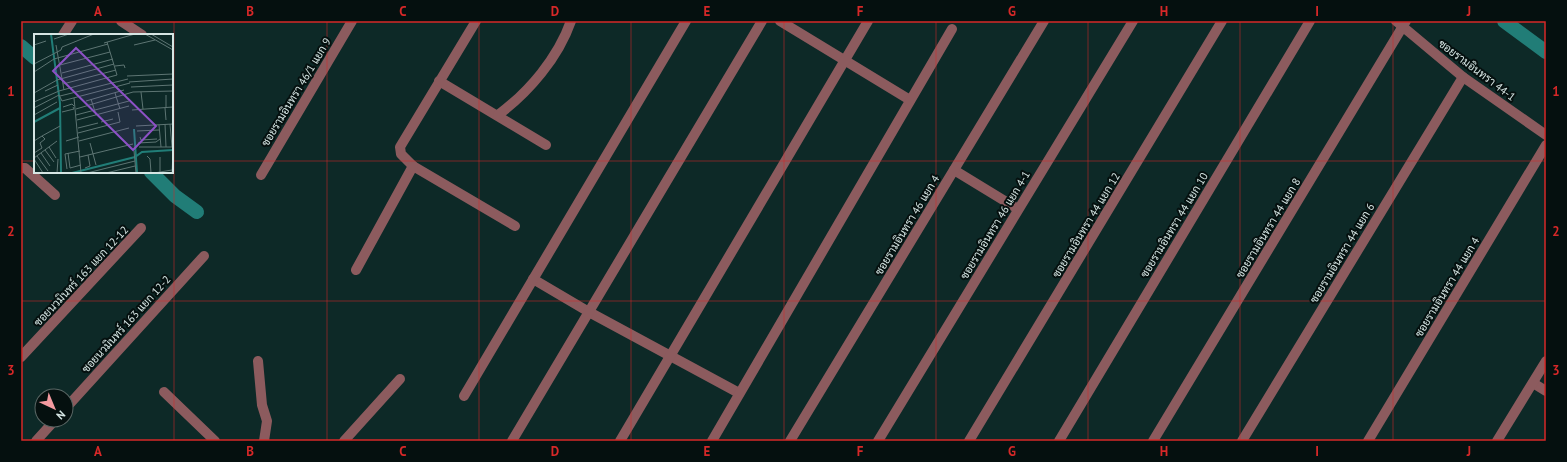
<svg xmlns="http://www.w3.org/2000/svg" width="1567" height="462" font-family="'PT Sans',Sarabun,sans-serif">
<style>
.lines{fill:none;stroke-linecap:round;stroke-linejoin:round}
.canal{stroke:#217d77;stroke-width:14}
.minor{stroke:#8c5b5e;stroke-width:10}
.grid{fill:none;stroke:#d62828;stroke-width:1;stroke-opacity:0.55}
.labels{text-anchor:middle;stroke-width:4;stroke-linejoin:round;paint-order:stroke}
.street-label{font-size:11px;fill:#d6e6e4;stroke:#05100f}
.inset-river{fill:none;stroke:#217d77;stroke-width:2}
.inset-road{fill:none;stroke:#5d7573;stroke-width:1}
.view{fill:#8d51c6;fill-opacity:0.15;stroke:#8d51c6;stroke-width:2}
.inset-edge{fill:none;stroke:#d6e6e4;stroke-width:2}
.neatline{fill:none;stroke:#d62828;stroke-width:1.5}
.grid-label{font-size:13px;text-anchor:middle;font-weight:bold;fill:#d62828}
</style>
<rect width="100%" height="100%" fill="#0d2927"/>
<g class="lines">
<!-- canal -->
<g class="canal">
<polyline points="1504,21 1546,52"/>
<polyline points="21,46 35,58"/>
<polyline points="151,172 175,196 197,212"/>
</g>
<!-- minor -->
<g class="minor">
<polyline points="121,21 142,35"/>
<polyline points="476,21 400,147 401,154 413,166 515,226"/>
<polyline points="780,21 910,100"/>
<polyline points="1396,21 1463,77 1546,135"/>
<polyline points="63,35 72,21"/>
<polyline points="439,81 546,145"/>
<path d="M498 115C529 92 558 58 571 21"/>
<polyline points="21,168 25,168 55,195"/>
<polyline points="954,170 1018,209"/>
<polyline points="261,175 352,21"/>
<polyline points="356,270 413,166"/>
<polyline points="533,279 589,312 739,393"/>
<polyline points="21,357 141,228"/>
<polyline points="258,361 262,405 267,421 264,441"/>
<polyline points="1533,383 1546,391"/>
<polyline points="164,392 215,441"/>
<polyline points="464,396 686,21"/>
<polyline points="66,408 204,256"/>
<polyline points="36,441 55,420"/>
<polyline points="344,441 400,379"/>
<polyline points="512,441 762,21"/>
<polyline points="620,441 868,21"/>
<polyline points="712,441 952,29"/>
<polyline points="790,441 1044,21"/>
<polyline points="878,441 1133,21"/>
<polyline points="969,441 1222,21"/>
<polyline points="1059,441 1310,21"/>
<polyline points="1153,441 1406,21"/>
<polyline points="1242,441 1463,77"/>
<polyline points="1368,441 1546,145"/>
<polyline points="1497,441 1546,361"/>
</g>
</g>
<!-- grid -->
<path class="grid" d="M174 21V441M327 21V441M479 21V441M631 21V441M784 21V441M936 21V441M1088 21V441M1240 21V441M1393 21V441M21 161H35M172 161H1546M21 301H1546"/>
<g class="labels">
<!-- street labels -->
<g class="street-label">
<text transform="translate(1477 70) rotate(37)" y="4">ซอยรามอินทรา 44-1</text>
<text transform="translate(296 92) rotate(-59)" y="4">ซอยรามอินทรา 46/1 แยก 9</text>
<text transform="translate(907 225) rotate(-59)" y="4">ซอยรามอินทรา 46 แยก 4</text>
<text transform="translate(995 225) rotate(-59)" y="4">ซอยรามอินทรา 46 แยก 4-1</text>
<text transform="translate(1086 225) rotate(-59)" y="4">ซอยรามอินทรา 44 แยก 12</text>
<text transform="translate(1174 225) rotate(-59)" y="4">ซอยรามอินทรา 44 แยก 10</text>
<text transform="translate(1268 228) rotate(-59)" y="4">ซอยรามอินทรา 44 แยก 8</text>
<text transform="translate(1342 253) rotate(-59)" y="4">ซอยรามอินทรา 44 แยก 6</text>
<text transform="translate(81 276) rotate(-47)" y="4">ซอยนวมินทร์ 163 แยก 12-12</text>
<text transform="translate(1447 287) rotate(-59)" y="4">ซอยรามอินทรา 44 แยก 4</text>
<text transform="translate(126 324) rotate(-48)" y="4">ซอยนวมินทร์ 163 แยก 12-2</text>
</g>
</g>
<!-- overview -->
<g transform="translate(34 34)">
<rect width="139" height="139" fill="#0d2927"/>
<path class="inset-river" d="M17 0 26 69 27 139M0 88 26 74M100 95 103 139M38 139 101 123 108 118 139 116"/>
<path class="inset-road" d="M111 0 139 16M117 0 139 13M20 5 35 0M70 9 101 0M0 11 12 7M22 11 30 56M100 11 121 6M0 30 27 16 28 13 60 0M26 31 76 18M81 32 90 31 91 34M0 38 20 25 74 10M28 39 79 25M93 42 139 40M95 48 139 45M29 50 82 36M97 53 139 51M11 57 24 51M107 58 109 75M0 59 23 46 80 30M81 59 86 75M132 61V74M26 62 94 45M40 64 47 139M57 65 62 81M52 67 90 56M0 68 25 57 83 41 73 8M29 73 38 70 40 72M0 74 25 61 28 67 96 49M131 74 132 86M42 75 99 58 139 57M98 76 139 73M28 78 40 75 39 73M0 81 23 68M42 81 95 67M43 86 95 72M67 88 79 85M131 90 132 113M136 90 138 113M125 91 127 113M102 92 139 90M44 94 64 89M103 97 125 96M44 99 86 88 84 78M8 102 26 92M106 103 107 106 123 105M0 107 8 102 11 105 6 109 8 114 0 119M32 107 45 103M45 107 95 94M56 109 62 131M104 109 122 108 126 105M15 113 22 124M105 113H139M11 116 20 128M100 117 102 139M7 119 16 132M34 119 36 134 47 131M3 122 14 137M113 122 116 125 117 139M46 123 99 110M126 123V138M0 124 23 107M0 125 9 139M51 134 56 132 54 121M33 135 31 120 46 117M23 139 24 125M53 139 101 127M72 139 101 132M120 139 138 136M138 139 139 118"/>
<path class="view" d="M42 14 122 92 99 116 19 37Z"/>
<rect width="139" height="139" class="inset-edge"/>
</g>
<!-- border -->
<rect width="1567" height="462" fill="none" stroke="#05100f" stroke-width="44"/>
<!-- north arrow -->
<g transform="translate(54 408) rotate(136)"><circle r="19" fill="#05100f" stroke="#596664"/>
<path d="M0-3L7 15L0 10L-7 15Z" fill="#f49aa0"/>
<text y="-6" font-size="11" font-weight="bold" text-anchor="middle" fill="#d6e6e4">N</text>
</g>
<rect x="22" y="22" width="1523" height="418" class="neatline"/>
<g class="grid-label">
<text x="98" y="16">A</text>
<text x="250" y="16">B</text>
<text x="403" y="16">C</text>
<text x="555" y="16">D</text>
<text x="707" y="16">E</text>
<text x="860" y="16">F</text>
<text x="1012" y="16">G</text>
<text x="1164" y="16">H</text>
<text x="1317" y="16">I</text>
<text x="1469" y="16">J</text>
<text x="11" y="96">1</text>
<text x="1556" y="96">1</text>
<text x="11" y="236">2</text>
<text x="1556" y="236">2</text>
<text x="11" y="375">3</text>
<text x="1556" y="375">3</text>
<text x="98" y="456">A</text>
<text x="250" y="456">B</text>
<text x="403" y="456">C</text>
<text x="555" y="456">D</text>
<text x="707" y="456">E</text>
<text x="860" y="456">F</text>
<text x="1012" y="456">G</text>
<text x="1164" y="456">H</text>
<text x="1317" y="456">I</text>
<text x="1469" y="456">J</text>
</g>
</svg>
